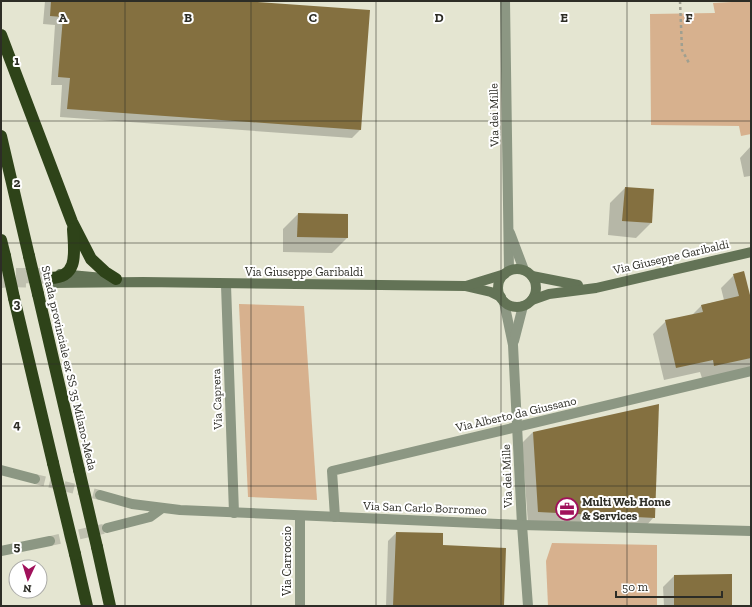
<svg xmlns="http://www.w3.org/2000/svg" width="752" height="607" font-family="'Zilla Slab',serif">
<style>
.green{fill:#d7b18e}
.shadow{fill:#0003}
.building{fill:#847040}
.lines{fill:none;stroke-linecap:round;stroke-linejoin:round}
.street-tunnel{stroke:#bfc0af;stroke-width:10;stroke-dasharray:10 5;stroke-linecap:butt}
.secondary-tunnel{stroke:#bfc0af;stroke-width:10;stroke-dasharray:10 5;stroke-linecap:butt}
.highway-tunnel{stroke:#bfc0af;stroke-width:12;stroke-dasharray:12 6;stroke-linecap:butt}
.path{stroke:#9f9f90;stroke-width:2.5;stroke-dasharray:3 3;stroke-linecap:butt}
.street{stroke:#8c9783;stroke-width:10}
.secondary{stroke:#637356;stroke-width:10}
.highway{stroke:#2e4319;stroke-width:12}
.highway-bridge{stroke:#2e4319;stroke-width:12}
.grid{fill:none;stroke:#2d2d26;stroke-width:1;stroke-opacity:0.55}
.labels{text-anchor:middle;stroke-width:4;stroke-linejoin:round;paint-order:stroke}
.street-label{font-size:12px;fill:#2d2d26;stroke:#fff}
.poi-label{font-size:12px;font-weight:bold;fill:#2d2d26;stroke:#fff;text-anchor:start}
.grid-label{font-size:13px;text-anchor:middle;font-weight:bold;fill:#2d2d26;stroke:#fff;stroke-width:4;stroke-linejoin:round;paint-order:stroke}
</style>
<rect width="100%" height="100%" fill="#e4e5d1"/>
<!-- green -->
<g class="green">
<polygon points="751,1 751,134 741,136 739,126 651,125 650,14 715,13 713,3"/>
<polygon points="239,304 304,306 317,500 248,497"/>
<polygon points="552,543 657,545 657,606 548,606 546,561"/>
</g>
<!-- shadow -->
<g class="shadow">
<polygon points="45,1 231,1 369,11 360,130 352,138 60,117 62,85 51,85 55,25 43,24"/>
<polygon points="751,146 751,180 750,176 744,177 740,158"/>
<polygon points="625,188 651,223 636,238 608,235 610,203"/>
<polygon points="298,214 347,238 332,253 283,252 283,229"/>
<polygon points="734,275 751,303 751,372 702,378 700,372 664,380 653,334 666,321 692,315 702,305 724,300 721,288"/>
<polygon points="533,432 654,517 644,528 528,523 522,443"/>
<polygon points="396,533 442,534 442,546 503,606 386,606 388,541"/>
<polygon points="731,575 731,606 664,606 663,587 674,576"/>
</g>
<!-- building -->
<g class="building">
<polygon points="51,1 244,1 370,10 361,130 67,109 70,78 58,77 63,17 50,16"/>
<polygon points="625,187 654,189 652,223 622,221"/>
<polygon points="298,213 348,214 348,238 297,237"/>
<polygon points="744,271 751,299 751,358 714,366 713,360 676,368 665,320 703,312 701,305 739,296 733,274"/>
<polygon points="659,404 655,518 538,512 533,432"/>
<polygon points="396,532 443,533 443,545 506,548 504,606 393,606"/>
<polygon points="732,574 732,606 674,606 674,575"/>
</g>
<g class="lines">
<!-- street-tunnel -->
<g class="street-tunnel">
<polyline points="35,479 100,495"/>
<polyline points="50,541 107,528"/>
</g>
<!-- secondary-tunnel -->
<g class="secondary-tunnel">
<polyline points="1,273 49,273"/>
<polyline points="1,282 51,283"/>
</g>
<!-- highway-tunnel -->
<polyline class="highway-tunnel" points="1,282 27,277 50,278"/>
<!-- path -->
<polyline class="path" points="680,1 682,50 689,63"/>
<!-- street -->
<g class="street">
<polyline points="505,1 509,271"/>
<polyline points="510,233 524,270"/>
<polyline points="226,285 234,513"/>
<polyline points="504,302 513,345 522,525 528,606"/>
<polyline points="514,341 523,306"/>
<polyline points="1,470 35,479"/>
<polyline points="100,495 132,504 180,510 522,525 751,531"/>
<polyline points="335,517 332,471 751,371"/>
<polyline points="107,528 150,517 161,509"/>
<polyline points="1,551 50,541"/>
<polyline points="300,606 300,516"/>
</g>
<!-- secondary -->
<g class="secondary">
<circle cx="517" cy="288" r="19"/>
<polyline points="60,274 103,278"/>
<polyline points="532,276 578,285"/>
<polyline points="51,283 143,282 465,286 491,292 501,297"/>
<polyline points="466,286 505,274"/>
<polyline points="532,300 549,294 596,288 751,252"/>
</g>
<!-- highway -->
<g class="highway">
<polyline points="1,35 72,222 91,259 105,272 116,279"/>
<polyline points="1,136 29,256"/>
<polyline points="1,240 5,256"/>
<path d="M50 278C80 278 74 250 73 229"/>
<polyline points="38,294 79,470"/>
<polyline points="14,298 53,463"/>
<polyline points="97,547 110,606"/>
<polyline points="75,554 87,606"/>
</g>
<!-- highway-bridge -->
<g class="highway-bridge">
<polyline points="5,256 14,298"/>
<polyline points="29,256 38,294"/>
<polyline points="53,463 75,554"/>
<polyline points="79,470 97,547"/>
</g>
</g>
<!-- grid -->
<path class="grid" d="M125 1V606M251 1V606M376 1V606M501 1V606M627 1V606M1 121H751M1 243H751M1 364H751M1 486H751"/>
<!-- icons -->
<defs>
<g id="office-ring" transform="scale(1.15)"><circle r="9.5" fill="#fff" stroke="#a0115b" stroke-width="1.5"/><path d="M-6-3h4V-5.5h4V-3h4V5H-6ZM-1-4.5V-3h2v-1.5ZM-6 0V1H6V0Z" fill="#a0115b"/></g>
</defs>
<g fill-rule="evenodd">
<use href="#office-ring" x="567" y="509"/>
</g>
<g class="labels">
<!-- street labels -->
<g class="street-label">
<text transform="translate(494 115) rotate(-91)" y="4">Via dei Mille</text>
<text transform="translate(671 257) rotate(-13)" y="4">Via Giuseppe Garibaldi</text>
<text x="304" y="276">Via Giuseppe Garibaldi</text>
<text transform="translate(69 368) rotate(77)" y="4">Strada provinciale ex SS 35 Milano-Meda</text>
<text transform="translate(217 399) rotate(-92)" y="4">Via Caprera</text>
<text transform="translate(516 414) rotate(-13)" y="4">Via Alberto da Giussano</text>
<text transform="translate(507 476) rotate(-92)" y="4">Via dei Mille</text>
<text transform="translate(425 508) rotate(2)" y="4">Via San Carlo Borromeo</text>
<text transform="translate(287 561) rotate(-90)" y="4">Via Carroccio</text>
</g>
<!-- poi labels -->
<g class="poi-label">
<text x="582" y="506">Multi Web Home<tspan x="582" dy="14">&amp; Services</tspan></text>
</g>
</g>
<g class="grid-label">
<text x="63" y="22">A</text>
<text x="188" y="22">B</text>
<text x="313" y="22">C</text>
<text x="439" y="22">D</text>
<text x="564" y="22">E</text>
<text x="689" y="22">F</text>
<text x="17" y="65">1</text>
<text x="17" y="187">2</text>
<text x="17" y="308">3</text>
<text x="17" y="429">4</text>
<text x="17" y="551">5</text>
</g>
<!-- border -->
<rect width="752" height="607" fill="none" stroke="#2d2d26" stroke-width="4"/>
<!-- north arrow -->
<g transform="translate(28 579) rotate(184)"><circle r="19" fill="#ffffff" stroke="#ababa8"/>
<path d="M0-3L7 15L0 10L-7 15Z" fill="#a0115b"/>
<text y="-6" font-size="11" font-weight="bold" text-anchor="middle" fill="#2d2d26">N</text>
</g>
<!-- scale -->
<path d="M616 591v6h106v-6" fill="none" stroke="#2d2d26" stroke-width="2"/>
<text x="622" y="591" font-size="12" fill="#2d2d26" stroke="#ffffff" stroke-width="3" paint-order="stroke">50 m</text>
</svg>
